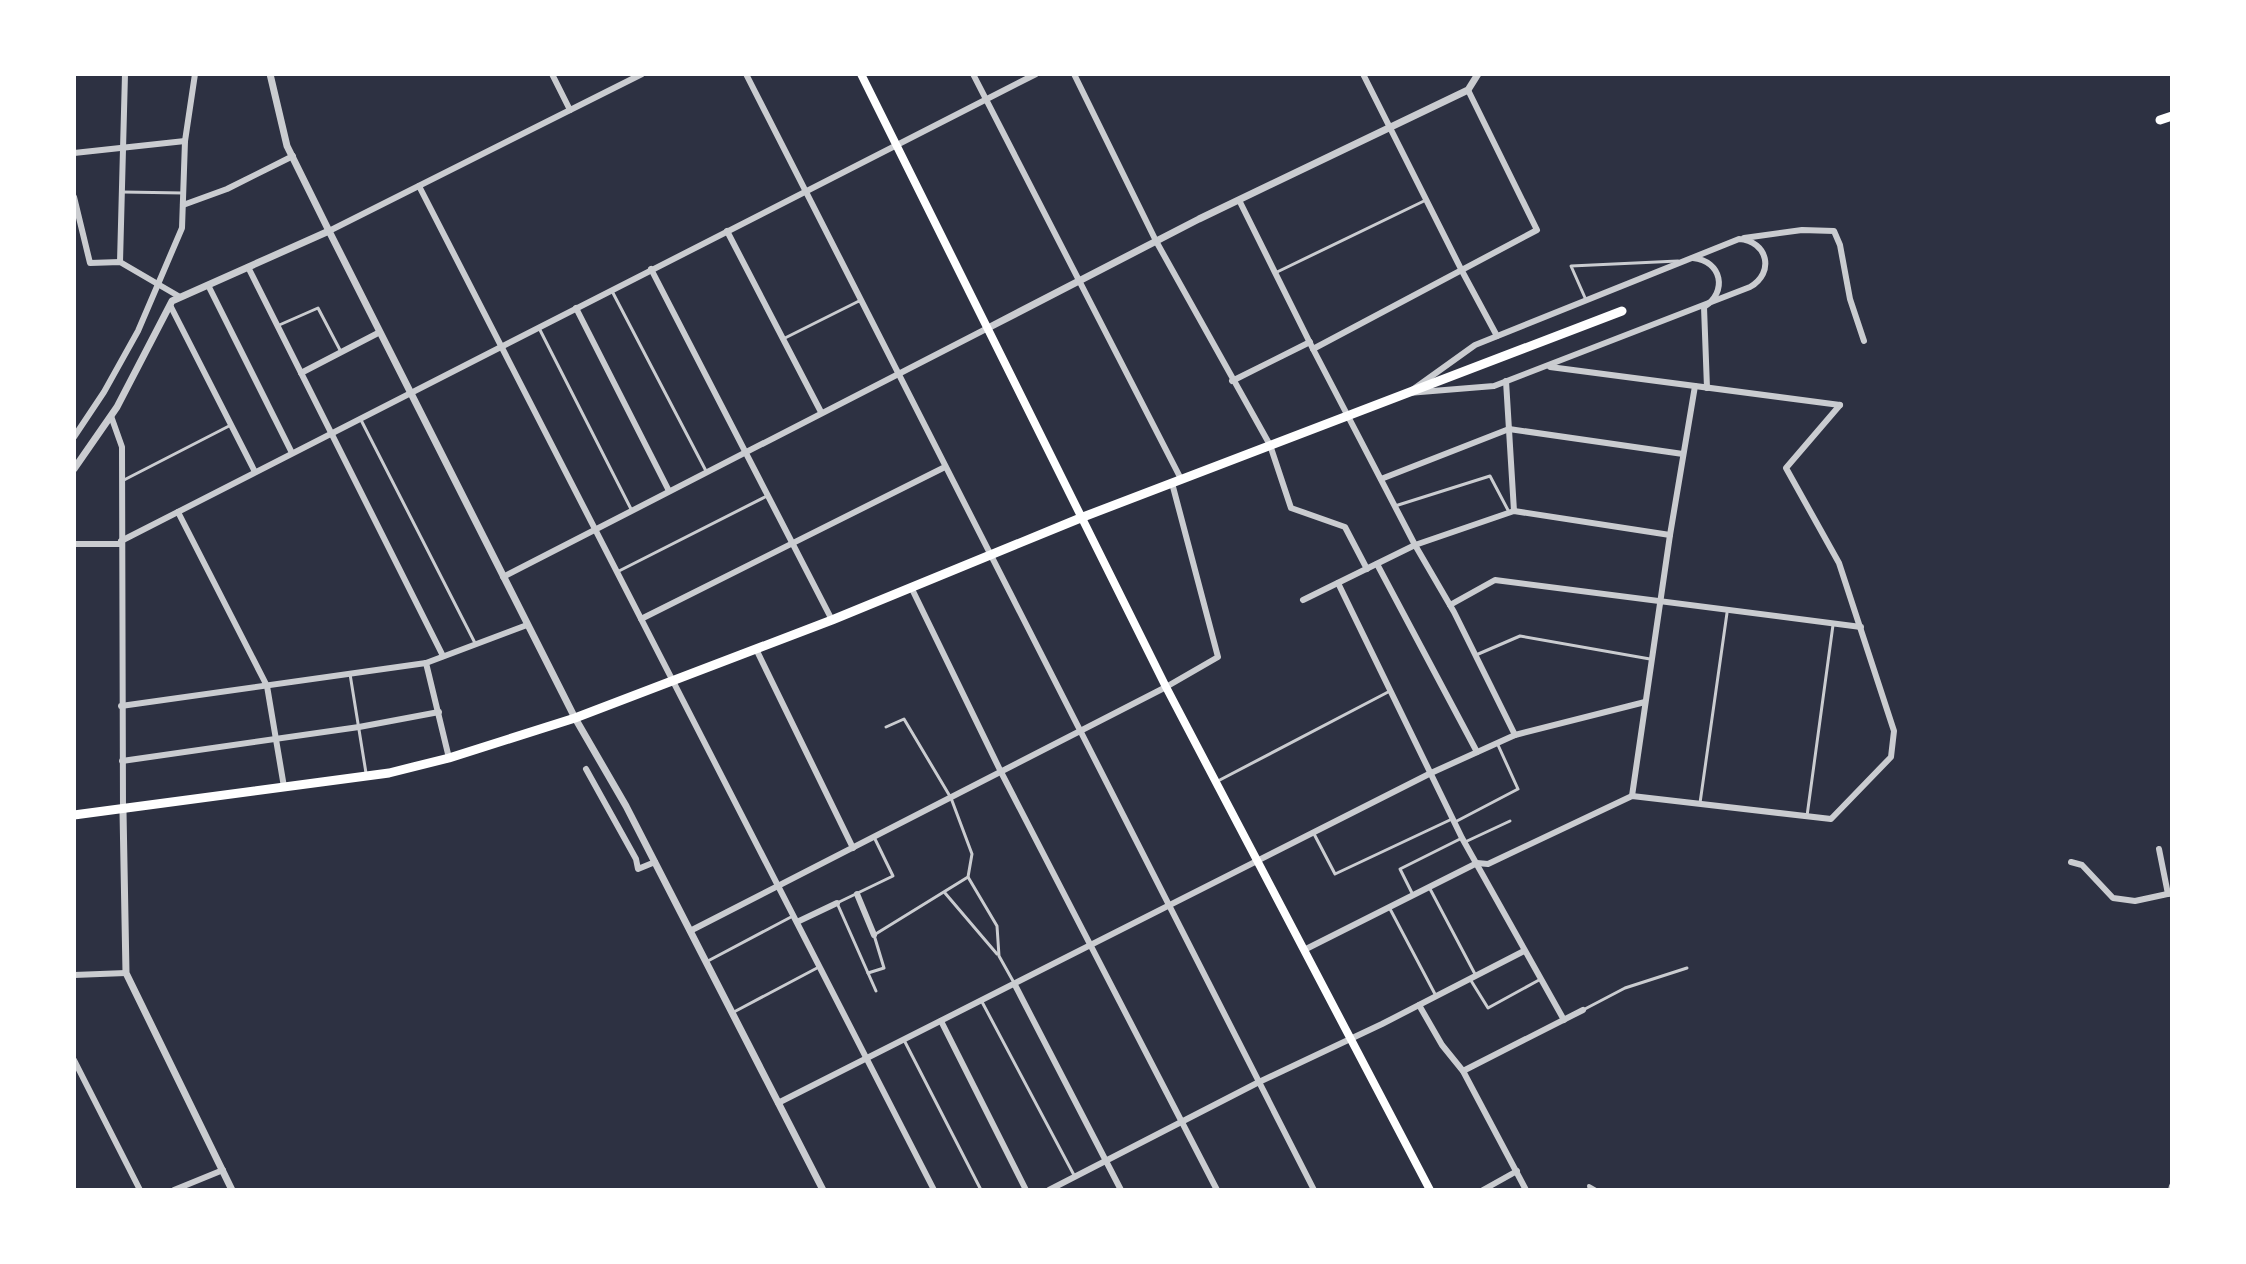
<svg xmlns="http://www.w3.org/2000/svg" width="2246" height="1264" font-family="'Zilla Slab',serif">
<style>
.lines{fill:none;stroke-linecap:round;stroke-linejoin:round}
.service{stroke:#caccd0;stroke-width:3}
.pedestrian{stroke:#caccd0;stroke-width:4}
.minor{stroke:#caccd0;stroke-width:6}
.tertiary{stroke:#caccd0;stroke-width:7}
.secondary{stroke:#fff;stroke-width:8}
.primary{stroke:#fff;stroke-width:9}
</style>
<rect width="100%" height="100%" fill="#2d3142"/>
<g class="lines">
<!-- service -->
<g class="service">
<polyline points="123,192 183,193"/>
<polyline points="1275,273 1426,200"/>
<polyline points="613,293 706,471"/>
<polyline points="1586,300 1571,266 1678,261"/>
<polyline points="277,326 318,308 340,350"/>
<polyline points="540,330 631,509"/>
<polyline points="783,339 859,301"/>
<polyline points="361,420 476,645"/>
<polyline points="122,481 229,426"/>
<polyline points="1395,506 1490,476 1509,512"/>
<polyline points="617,572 767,496"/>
<polyline points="1476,655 1520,636 1650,659"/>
<polyline points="350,674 366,773"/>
<polyline points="1216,782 1390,691"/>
<polyline points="1700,803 1727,613"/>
<polyline points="1807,816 1833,625"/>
<polyline points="1455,822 1518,789 1498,745"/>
<polyline points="1313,832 1335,874 1452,819"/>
<polyline points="874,837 893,876 837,903 876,991"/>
<polyline points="1465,842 1510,821"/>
<polyline points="968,877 997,926 999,956 1013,981"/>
<polyline points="1429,887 1476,976"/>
<polyline points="945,893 997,954"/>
<polyline points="1413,895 1400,869 1460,839"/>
<polyline points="1389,907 1436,996"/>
<polyline points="706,962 791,917"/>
<polyline points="868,973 884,968 874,935 968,877 972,854 951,798 904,719 886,727"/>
<polyline points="1470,979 1488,1008 1539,980"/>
<polyline points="981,1000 1075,1177"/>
<polyline points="1583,1010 1625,988 1687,968"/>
<polyline points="732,1013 817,968"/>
<polyline points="904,1040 981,1190"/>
</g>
<!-- pedestrian -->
<polyline class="pedestrian" points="1590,1190 1589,1186 1596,1190"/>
<!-- minor -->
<g class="minor">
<polyline points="552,74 570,110"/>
<polyline points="746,74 1314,1190"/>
<polyline points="973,74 1181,479"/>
<polyline points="1074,74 1156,241 1270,445 1291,508 1345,527 1367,569"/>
<polyline points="1363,74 1462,271 1497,336"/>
<polyline points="74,153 185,141"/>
<polyline points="419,186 934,1190"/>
<polyline points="74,197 90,263 120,262 180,297"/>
<polyline points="1239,200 1313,349 1415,545 1454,612 1515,735"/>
<polyline points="183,205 227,189 293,156"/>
<polyline points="329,231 642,74"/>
<polyline points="727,231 821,412"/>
<polyline points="1744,238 1802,230 1834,231 1840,245 1850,299 1864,341"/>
<path d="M1739 239C1768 241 1775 273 1750 287L1494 386 1408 393 1475 345Z"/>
<path d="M1693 258C1722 261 1728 292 1704 307L1707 388"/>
<polyline points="120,262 125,74"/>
<polyline points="248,267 443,656"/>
<polyline points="651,269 832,620"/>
<polyline points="208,285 292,453"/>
<polyline points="170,305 255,472"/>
<polyline points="576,308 669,491"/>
<polyline points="1313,349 1537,230 1468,90"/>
<polyline points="1550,367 1840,405"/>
<polyline points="301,373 380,332"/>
<polyline points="1232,381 1310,342"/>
<polyline points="1506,381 1514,511"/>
<polyline points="111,416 122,447 123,811"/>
<polyline points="74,437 104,392 138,331 182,228 185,141 195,74"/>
<polyline points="1381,479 1509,429 1683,454"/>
<polyline points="178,512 267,686 284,787"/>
<polyline points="121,541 1036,74"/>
<polyline points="74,544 121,544"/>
<polyline points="1377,564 1477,752"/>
<polyline points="503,577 986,329"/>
<polyline points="1338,583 1462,838 1564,1020"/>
<polyline points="911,587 1001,772 1217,1190"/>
<polyline points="1303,600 1415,545 1514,511 1670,535"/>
<polyline points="1450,605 1495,580 1861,627"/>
<polyline points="641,619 945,467"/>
<polyline points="756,649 853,848"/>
<polyline points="426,663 449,758"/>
<polyline points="121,706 426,663 527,625"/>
<polyline points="122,761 359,727 439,712"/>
<polyline points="586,769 636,859 638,869 655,862"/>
<polyline points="1632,796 1670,535 1695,386"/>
<polyline points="2159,849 2168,894"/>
<polyline points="2071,862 2082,865 2113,898 2135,901 2172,893"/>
<polyline points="857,894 874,935"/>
<polyline points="797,922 837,903"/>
<polyline points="690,931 1166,687 1218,657 1172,483"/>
<polyline points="1304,950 1477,863 1488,864 1632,796 1831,819 1891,757 1894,731 1839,563 1786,468 1840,405"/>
<polyline points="74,975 126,973"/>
<polyline points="1015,985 1121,1190"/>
<polyline points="1419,1005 1442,1045 1463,1071 1526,1190"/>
<polyline points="941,1021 1026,1190"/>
<polyline points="74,1060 140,1190"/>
<polyline points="1463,1071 1583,1010"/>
<polyline points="778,1103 1431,773 1515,735 1645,702"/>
<polyline points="174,1190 223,1170"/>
<polyline points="1049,1190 1259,1082 1382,1024 1524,951"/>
<polyline points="1483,1190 1517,1171"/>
<polyline points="2171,1190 2172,1186"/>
</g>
<!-- tertiary -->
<g class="tertiary">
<polyline points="270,74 287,146 329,231 575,718 626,806 823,1190"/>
<polyline points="986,329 1199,219 1468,90 1478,74"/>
<polyline points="74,469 117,407 172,301 329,231"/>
<polyline points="123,811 126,973 232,1190"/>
</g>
<!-- secondary -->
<polyline class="secondary" points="861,74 1166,687 1430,1190"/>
<!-- primary -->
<g class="primary">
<polyline points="2160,120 2172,116"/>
<polyline points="74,815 389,773 449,758 575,718 832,620 1083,517 1622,311"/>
</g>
</g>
<!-- border -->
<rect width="2246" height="1264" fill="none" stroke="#ffffff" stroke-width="152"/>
</svg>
